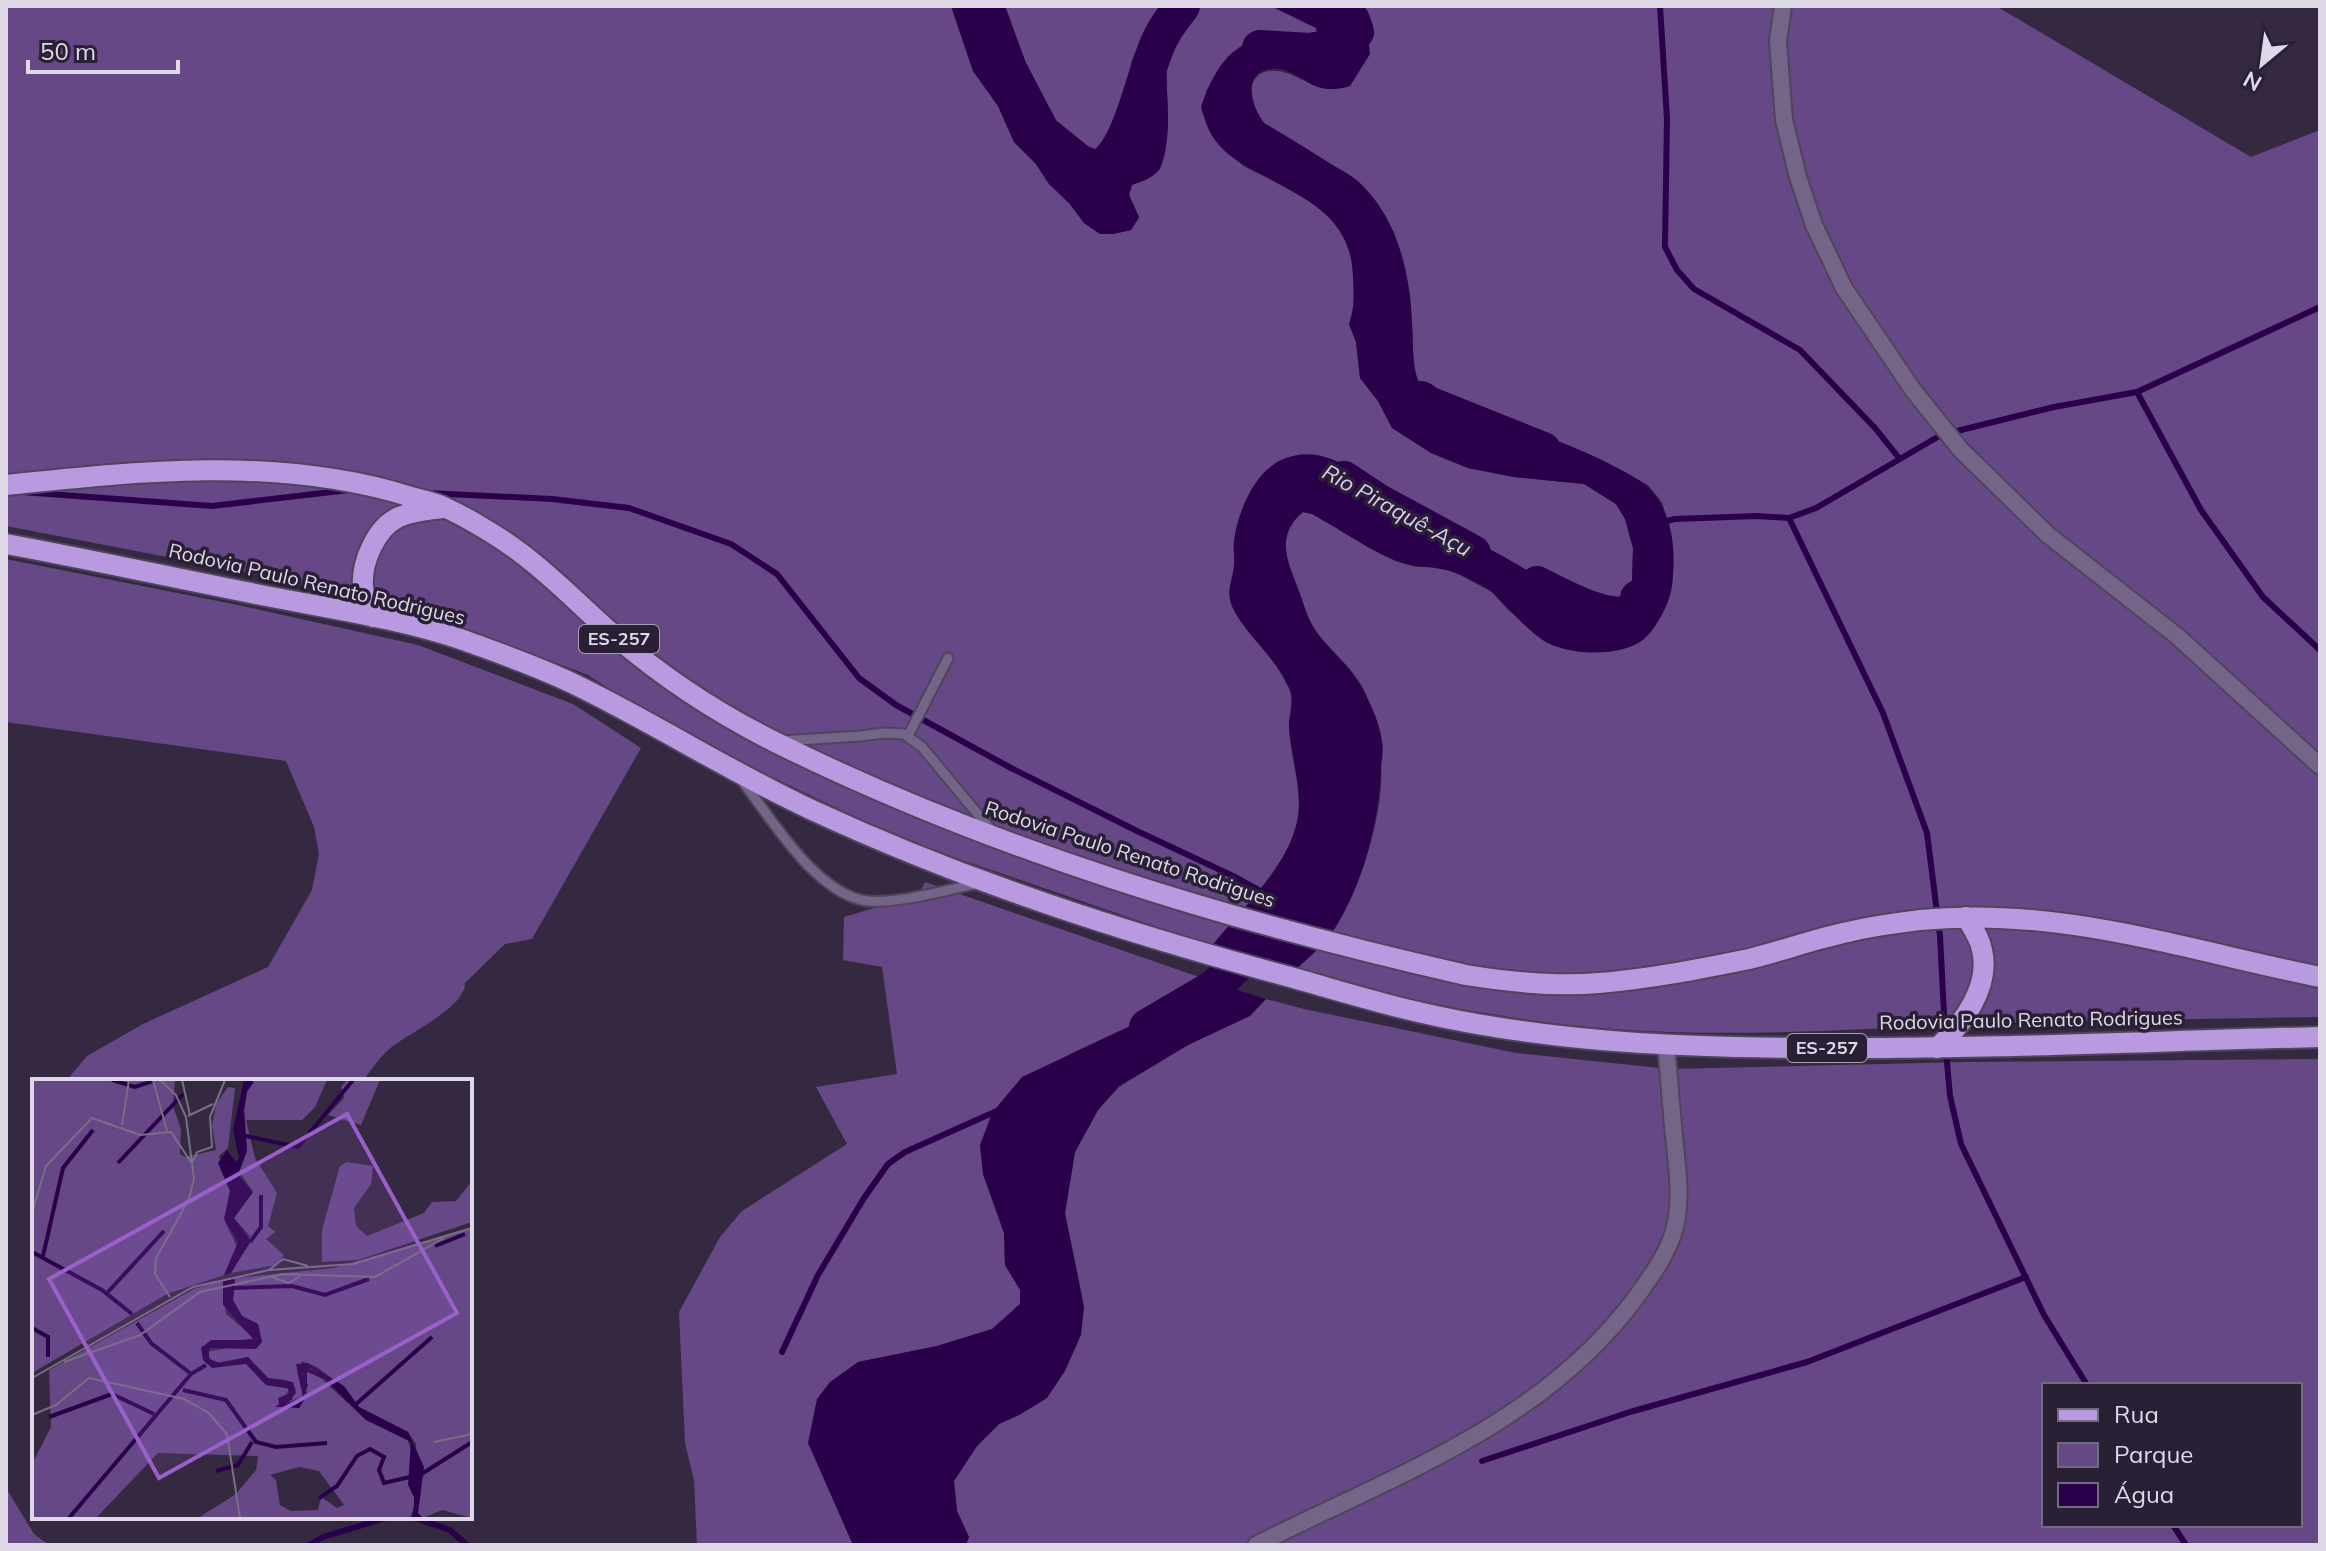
<svg xmlns="http://www.w3.org/2000/svg" width="2326" height="1551" font-family="Mulish,sans-serif">
<style>
.green{fill:#664887;fill-rule:evenodd}
.water{fill:#2b004a}
.lines{fill:none;stroke-linecap:round;stroke-linejoin:round}
.stream{stroke:#2b004a;stroke-width:6}
.river{stroke:#2b004a;stroke-width:36}
.service-casing{stroke:#4f455b;stroke-width:13}
.minor-casing{stroke:#4f455b;stroke-width:20}
.primary-casing{stroke:#4f455b;stroke-width:24}
.service{stroke:#746588;stroke-width:9}
.minor{stroke:#746588;stroke-width:16}
.primary{stroke:#b999e0;stroke-width:20}
.labels{text-anchor:middle;stroke-width:7;stroke-linejoin:round;paint-order:stroke}
.shield{fill:#2a2036;stroke:#a8a1b2;stroke-width:2}
.shield-label{font-size:18px;font-weight:bold;fill:#ded8e7}
.street-label{font-size:20px;fill:#ded8e7;stroke:#2a2036}
.water-label{font-size:22px;font-style:italic;fill:#dbc9f3;stroke:#2a2036}
.inset-river{fill:none;stroke:#2b004a;stroke-width:4}
.inset-road{fill:none;stroke:#786f83;stroke-width:2}
.view{fill:#9960cb;fill-opacity:0.15;stroke:#9960cb;stroke-width:4}
.inset-edge{fill:none;stroke:#ded8e7;stroke-width:4}
</style>
<rect width="100%" height="100%" fill="#342940"/>
<!-- green -->
<g class="green">
<path d="M6 6H951L973 71 998 106 1014 142 1036 164 1049 184 1069 203 1084 223 1100 234H1113L1131 230 1139 218 1129 195 1132 185 1146 180 1159 170 1165 153 1168 113 1166 70 1173 35 1183 18 1199 6H1271L1316 28 1321 48 1315 53 1297 45 1261 41 1243 45 1228 58 1206 91C1212 105 1233 156 1241 164 1248 170 1261 174 1269 179 1312 202 1351 220 1353 275 1354 293 1355 308 1349 324L1356 342 1360 378 1378 401 1392 428 1431 453 1468 468 1514 477 1584 484 1616 504 1625 519 1633 548 1632 580 1628 597 1611 609 1595 611 1585 607 1518 565 1474 541 1449 532 1418 528 1404 522 1391 514 1377 494 1281 461C1253 483 1238 507 1234 543 1233 551 1235 559 1234 567 1231 585 1225 597 1236 614 1251 638 1273 657 1286 683 1288 686 1291 690 1292 694 1294 703 1289 715 1289 724 1289 756 1304 790 1297 821 1288 866 1240 911 1212 946L907 841 674 731 588 675 428 614 250 573 6 526Z"/>
<polygon points="996,6 1163,6 1149,28 1136,134 1133,147 1129,154 1088,161 1076,160 1057,153 1023,97"/>
<path d="M1321 6H1996L2251 157 2320 130V1017C2205 1019 2090 1020 1976 1024 1855 1029 1734 1038 1614 1029 1505 1021 1399 998 1293 972 1308 958 1324 945 1335 928 1359 890 1385 812 1381 766 1379 752 1375 738 1372 724 1370 715 1369 703 1366 694 1356 670 1332 653 1317 632 1308 620 1305 608 1300 594 1289 563 1273 537 1303 512L1312 514 1395 561 1416 567H1439L1456 573 1492 592 1507 609 1524 623 1611 651 1670 528 1662 502 1648 485 1598 458 1542 435 1498 431 1473 422 1426 395 1417 380 1414 365 1410 294 1394 232 1359 182 1264 123C1235 84 1259 55 1302 80L1366 32Z"/>
<path d="M6 559 243 606 418 645 573 704 641 748 532 939 505 944 465 983C465 1009 405 1034 387 1051 378 1060 370 1071 363 1081H66L87 1056 143 1024 268 967 312 890 319 854 314 827 286 761 6 722Z"/>
<polygon points="925,882 1222,985 1193,1001 1141,1021 1070,1054 980,1145 983,1174 1004,1233 1005,1265 1021,1290 1020,1304 993,1329 937,1346 858,1362 839,1512 853,1545 697,1545 694,1480 685,1443 679,1312 720,1237 742,1211 847,1144 816,1087 897,1074 882,967 843,960 844,917 918,895"/>
<path d="M1266 999 1304 1009 1516 1053 1669 1069 1965 1062 2320 1059V1545H966L969 1537 957 1511 954 1481 977 1446 999 1424 1021 1414 1084 1307 1065 1213 1075 1152 1098 1110 1119 1087 1188 1045 1249 1016ZM2044 1385H2300V1525H2044Z"/>
<polygon points="6,1488 34,1534 49,1545 6,1545"/>
</g>
<!-- water -->
<g class="water">
<path d="M951 6H996L1023 97 1057 153 1076 160 1088 161 1128 154C1147 128 1122 91 1132 61 1138 42 1152 23 1163 6H1199C1148 40 1175 96 1166 146 1165 153 1163 164 1159 170 1153 178 1140 182 1132 185L1129 195 1139 217 1131 230 1113 234H1100L1084 223 1069 203 1049 184 1036 164 1014 142 998 106 973 71Z"/>
<path d="M1271 6H1321L1368 36 1370 54 1350 86C1308 99 1302 67 1273 69 1241 71 1251 106 1264 123 1287 136 1309 150 1331 164 1341 170 1353 176 1361 184 1398 220 1410 273 1412 323 1414 346 1410 373 1425 393 1437 408 1481 428 1500 431 1514 434 1529 432 1542 436 1563 441 1637 474 1650 489 1674 515 1676 553 1672 586 1670 602 1657 628 1644 639 1622 658 1564 656 1541 639 1523 626 1509 608 1493 593 1483 585 1468 578 1456 573 1436 565 1416 569 1397 561 1370 551 1338 528 1312 514L1303 512C1273 537 1289 564 1300 594 1305 608 1308 620 1317 633 1329 649 1345 662 1357 680 1368 697 1379 720 1382 741 1384 752 1381 761 1381 771 1378 825 1364 882 1335 928 1324 945 1308 958 1293 972L1212 946C1242 907 1285 872 1297 823 1304 795 1291 755 1289 727 1289 715 1294 701 1290 691 1279 659 1250 640 1235 612 1224 592 1232 585 1234 566 1235 558 1233 549 1234 541 1238 512 1253 474 1281 460 1317 443 1354 466 1376 493 1385 504 1392 516 1405 523 1418 529 1432 529 1446 532 1462 535 1477 542 1491 550 1507 558 1523 568 1538 577 1553 587 1578 609 1595 611 1609 612 1618 604 1628 597L1632 580 1633 548 1625 519 1616 504 1584 484 1514 477 1468 468 1431 453 1392 428 1378 401 1360 378 1356 342 1349 324C1355 308 1354 293 1353 276 1351 216 1305 198 1259 173 1245 166 1229 157 1219 145 1209 134 1205 121 1201 107 1208 85 1222 55 1244 45 1252 41 1259 43 1267 36L1276 38 1315 53 1321 49 1316 28Z"/>
<polygon points="1222,985 1266,999 1250,1016 1188,1045 1119,1086 1098,1110 1075,1152 1065,1213 1084,1307 1081,1335 1065,1371 1047,1398 1021,1414 999,1424 977,1446 954,1481 957,1511 969,1537 966,1545 853,1545 808,1443 817,1399 830,1382 858,1362 937,1346 992,1329 1020,1304 1020,1290 1005,1265 1004,1233 983,1174 980,1145 992,1113 1022,1077 1141,1021 1193,1001"/>
</g>
<g class="lines">
<!-- stream -->
<g class="stream">
<polyline points="1660,6 1667,119 1665,247 1677,270 1694,289 1800,350 1875,428 1899,458"/>
<polyline points="2137,392 2201,510 2263,597 2320,650"/>
<polyline points="22,492 212,506 349,490"/>
<polyline points="428,493 552,499 629,508 731,544 777,574 859,678 896,705 1011,768 1137,831 1233,876 1264,893"/>
<polyline points="1789,518 1883,713 1927,833 1940,936 1945,1032"/>
<polyline points="1663,522 1675,519 1757,516 1789,518 1816,508 1941,435 2054,407 2137,392 2320,307"/>
<polyline points="1946,1051 1950,1096 1961,1144 2044,1315 2087,1385"/>
<polyline points="782,1352 818,1275 864,1198 888,1164 905,1152 999,1110"/>
<polyline points="1482,1461 1630,1412 1807,1362 2026,1277"/>
<polyline points="412,1517 450,1530 467,1545"/>
<polyline points="2173,1525 2186,1545"/>
<polyline points="309,1545 323,1537 389,1517"/>
</g>
<!-- river -->
<g class="river">
<path d="M986 6 1009 69 1042 132 1079 162 1097 169C1133 154 1143 70 1161 37 1166 26 1175 16 1182 6"/>
<polyline points="1260,48 1309,51 1346,45 1356,32 1352,20 1336,6"/>
<polyline points="1421,399 1428,404 1543,450"/>
<polyline points="1344,479 1379,502 1473,553"/>
<path d="M1537 584C1555 593 1617 628 1633 609 1635 608 1638 600 1638 598"/>
<polyline points="1147,1027 1215,987 1264,937"/>
</g>
<!-- service casing -->
<g class="service-casing">
<g id="service">
<polyline points="908,736 948,658"/>
<polyline points="782,741 860,736 885,733 904,734 922,747 991,830"/>
<path d="M743 782C772 820 811 885 858 899 885 908 950 889 979 883"/>
</g>
</g>
<!-- minor casing -->
<g class="minor-casing">
<g id="minor">
<polyline points="1783,6 1778,41 1784,120 1798,177 1814,225 1844,288 1913,390 1961,450 2048,535 2177,636 2320,766"/>
<path d="M1256 1545C1392 1476 1544 1424 1637 1296 1652 1275 1669 1252 1675 1227 1682 1197 1677 1166 1674 1136 1671 1106 1669 1075 1666 1045"/>
</g>
</g>
<!-- primary casing -->
<g class="primary-casing">
<g id="primary">
<path d="M6 485C138 471 279 456 408 496 420 500 434 502 446 508 466 517 496 535 514 548 551 574 582 608 616 637 664 678 719 714 775 742 993 850 1229 921 1466 975 1509 982 1555 987 1599 983 1649 979 1700 969 1749 959 1782 951 1814 939 1848 932 1871 926 1896 923 1920 920 2059 906 2186 950 2320 977"/>
<path d="M6 544C93 560 179 579 266 596 333 609 402 619 466 641 504 655 542 668 578 686 658 725 732 773 812 810 967 882 1126 933 1290 977 1333 989 1375 1002 1418 1012 1551 1043 1690 1048 1826 1048 1990 1049 2155 1041 2320 1037"/>
<path d="M373 617C369 608 364 598 363 587 361 563 376 527 399 517 412 511 428 510 442 508"/>
<path d="M1937 1048C1962 1025 1991 987 1982 950 1980 938 1972 927 1966 917"/>
</g>
</g>
<!-- service -->
<use href="#service" class="service"/>
<!-- minor -->
<use href="#minor" class="minor"/>
<!-- primary -->
<use href="#primary" class="primary"/>
</g>
<g class="labels">
<!-- shield labels -->
<g class="shield">
<rect x="579" y="625" width="80" height="28" rx="6"/>
<rect x="1787" y="1034" width="80" height="28" rx="6"/>
</g>
<g class="shield-label">
<text x="619" y="645">ES-257</text>
<text x="1827" y="1054">ES-257</text>
</g>
<!-- street labels -->
<g class="street-label">
<text transform="translate(317 584) rotate(13)" y="7">Rodovia Paulo Renato Rodrigues</text>
<text transform="translate(1130 854) rotate(18)" y="7">Rodovia Paulo Renato Rodrigues</text>
<text transform="translate(2031 1020) rotate(-1)" y="7">Rodovia Paulo Renato Rodrigues</text>
</g>
<!-- water labels -->
<g class="water-label">
<text transform="translate(1397 510) rotate(29)" y="8">Rio Piraquê-Açu</text>
</g>
</g>
<!-- overview -->
<g transform="translate(32 1079)">
<rect width="440" height="440" fill="#342940"/>
<path d="M0 1H143L141 27 149 50 148 75 153 78 184 71 180 47 184 25 196 8 203 9 196 69 187 77 198 112 193 143 206 170 192 196 135 215 0 294ZM222 1H295L283 28 270 41H214L223 79 245 114 236 147 243 153 234 160 252 176 244 186 199 194 218 157 202 139 221 113 206 90 215 72 211 18ZM315 1H348L329 46 296 36 312 19 309 8ZM315 83 341 87 339 105 322 129 324 147 335 157 392 134 400 123 424 122 440 102V143L326 181 290 183V151L308 87ZM440 148V439L410 431 391 439 386 434 384 365 376 353 327 328 314 310 285 288 270 282 265 294 272 316 255 324 264 310 255 301 236 299 216 278 182 284 174 273 230 263 226 245 210 237 201 221 203 199 302 189ZM191 201 194 235 222 259 170 267 174 285H214L234 306 258 310 246 324 261 327 276 317 270 294 278 289 334 341 375 359 380 375 377 400 384 417 379 439H166L204 415 224 391 226 377 126 374 64 439H0V385L19 348 17 291 162 210ZM267 388 287 392 312 426 305 429 289 418 286 431 259 432 248 426 244 401 238 396Z" fill="#664887" fill-rule="evenodd"/>
<path d="M212 1 222 3 211 18 215 72 206 96 221 113 202 139 219 162 199 194 192 196 206 163 192 140 198 112 186 84 195 71 204 83 207 79 201 51ZM203 199 201 221 210 237 226 245 230 263 224 270 177 269V280L188 284 216 278 236 299 261 303 264 314 255 324 271 318 264 285 276 284 312 307 327 328 376 353 392 388 386 434 391 439H379L384 422 376 406 379 363 334 341 287 294 279 289 270 295 276 306 270 323 248 327 246 319 257 315 256 309 234 306 214 285 180 289 171 281 169 269 179 261H222L191 226V201Z" fill="#2b004a"/>
<path class="inset-river" d="M80 1 103 8 121 2M210 32 215 1M209 56 266 68 321 1M86 84 151 15M218 163 229 148V116M403 167 433 155M0 173 70 211 100 235M11 177 31 89 61 51M200 209 260 207 293 216 337 200M76 213 132 152M105 244 119 264 158 294M0 249 16 258V278M273 306V290L292 298M151 311 194 321 224 363 244 368 295 364M260 318 249 326 266 327 273 316M323 326 400 258M17 338 80 315 122 335M184 392 206 386 220 363M388 396 440 363M384 413V439M287 419 305 407 325 377 338 370 352 378 347 391 352 404 378 398M37 439 159 295 174 286"/>
<path class="inset-road" d="M121 1 135 52M128 1 144 16 154 38 162 100 157 120 124 179 123 195 138 218M150 1 158 36M156 37 181 25M90 46 97 1M161 82 165 73 180 68 178 38 193 1M0 134 14 87 60 39 108 56 139 53 159 83M237 191 251 180 276 187M240 198 257 204 268 197M32 283 108 256 168 213 251 195 343 198 412 159M0 299 161 208 237 191 321 185 440 149M0 336 24 326 57 299 152 320 177 334 195 355 208 439M402 363 440 355"/>
<path class="view" d="M315 35 425 234 127 399 17 200Z"/>
<rect width="440" height="440" class="inset-edge"/>
</g>
<!-- border -->
<rect width="2326" height="1551" fill="none" stroke="#ded8e7" stroke-width="16"/>
<!-- legend -->
<rect x="2042" y="1383" width="260" height="144" fill="#2a2036" stroke="#726a7d" stroke-width="2"/>
<rect x="2058" y="1409" width="40" height="12" fill="#b999e0" stroke="#726a7d" stroke-width="2"/>
<text x="2114" y="1423" font-size="24" fill="#ded8e7">Rua</text>
<rect x="2058" y="1443" width="40" height="24" fill="#664887" stroke="#726a7d" stroke-width="2"/>
<text x="2114" y="1463" font-size="24" fill="#ded8e7">Parque</text>
<rect x="2058" y="1483" width="40" height="24" fill="#2b004a" stroke="#726a7d" stroke-width="2"/>
<text x="2114" y="1503" font-size="24" fill="#ded8e7">Água</text>
<!-- north arrow -->
<g transform="translate(2262 64) rotate(209)" stroke="#2a2036" stroke-width="6" paint-order="stroke">
<path d="M0-6L14 30L0 20L-14 30Z" fill="#ded8e7"/>
<text y="-12" font-size="22" font-weight="bold" text-anchor="middle" fill="#ded8e7">N</text>
</g>
<!-- scale -->
<path d="M28 60v12h150v-12" fill="none" stroke="#ded8e7" stroke-width="4"/>
<text x="40" y="60" font-size="24" fill="#ded8e7" stroke="#2a2036" stroke-width="6" paint-order="stroke">50 m</text>
</svg>
